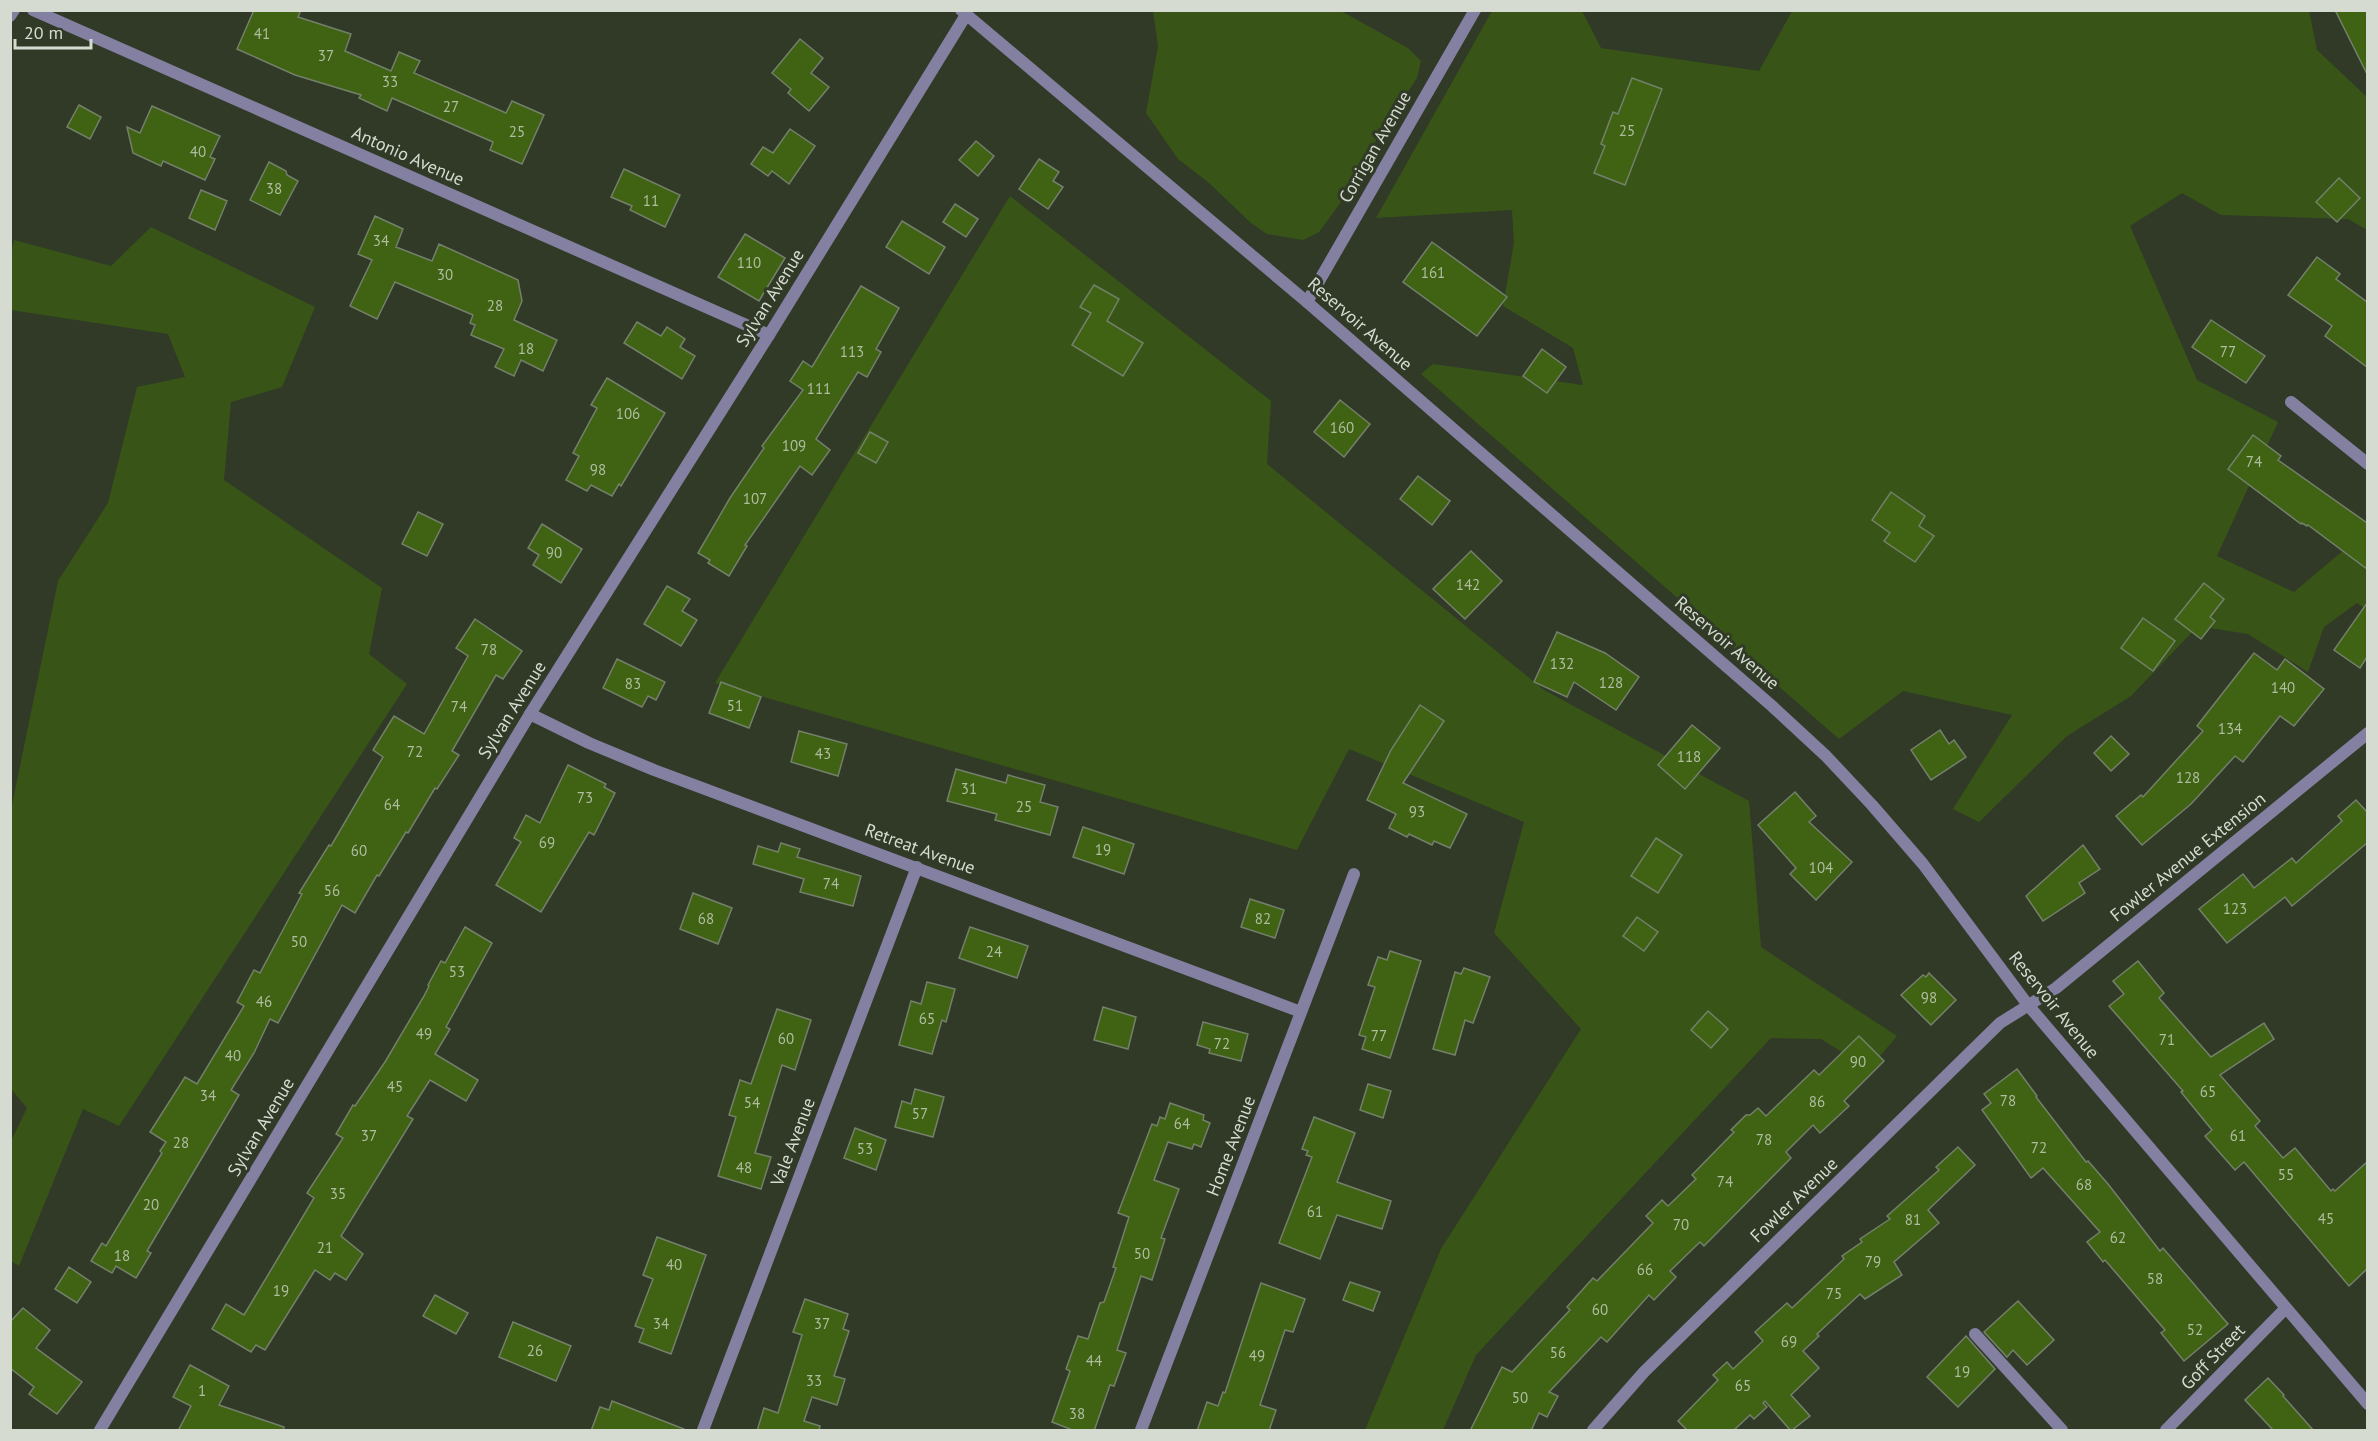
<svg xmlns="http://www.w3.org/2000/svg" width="2378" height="1441" font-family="'PT Sans',sans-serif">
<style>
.green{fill:#385517}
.building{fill:#3f6213;stroke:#74806b;stroke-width:1.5}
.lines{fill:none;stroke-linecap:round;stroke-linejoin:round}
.service{stroke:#8380a2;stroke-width:12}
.minor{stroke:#8380a2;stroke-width:12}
.labels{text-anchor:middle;stroke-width:6;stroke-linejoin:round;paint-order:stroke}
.number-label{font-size:15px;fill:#b0bda1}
.street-label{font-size:18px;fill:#d5dbd0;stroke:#303a27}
</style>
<rect width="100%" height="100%" fill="#303a27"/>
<!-- green -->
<g class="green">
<polygon points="1153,11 1341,11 1408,48 1421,61 1417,78 1358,168 1341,202 1319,232 1303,240 1267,234 1251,223 1208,182 1178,159 1146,113 1158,46"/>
<polygon points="1492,11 1582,11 1601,48 1759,71 1792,11 2309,11 2317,50 2367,97 2367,230 2348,219 2221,215 2182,193 2130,226 2197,380 2278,422 2217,556 2294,592 2365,532 2368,534 2367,610 2357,603 2324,627 2308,672 2248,634 2198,626 2131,696 2067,736 1979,822 1953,809 2012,715 1903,691 1839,739 1421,374 1433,364 1583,385 1573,348 1503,306 1514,243 1512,210 1376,218"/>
<polygon points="1010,196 1271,401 1267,464 1544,690 1749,801 1761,947 1897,1036 1869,1069 1821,1039 1771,1038 1476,1355 1443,1430 1365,1430 1441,1249 1581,1029 1494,933 1524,822 1349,749 1297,850 715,683"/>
<polygon points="151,227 315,307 282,387 231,402 224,480 382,588 369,654 407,684 119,1126 83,1109 19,1266 11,1261 11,1141 27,1108 11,1089 11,810 58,581 108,503 137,387 185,377 168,334 11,310 11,255 14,240 111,266"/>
</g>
<!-- building -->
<g class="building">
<polygon points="254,10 301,10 298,17 351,34 345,51 391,71 399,52 420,61 414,73 506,113 512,101 544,115 522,164 490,150 493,142 392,98 387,111 359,98 361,95 295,75 237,49"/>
<polygon points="2335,10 2367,10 2367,74"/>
<polygon points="800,39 823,58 811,73 829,87 809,111 788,93 791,89 772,73"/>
<polygon points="1632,78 1662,89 1625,185 1594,173 1605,146 1601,144 1613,112 1618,114"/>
<polygon points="79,105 101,117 90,139 67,127"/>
<polygon points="152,106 220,136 210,157 215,159 205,180 163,161 161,166 133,153 127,127 140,133"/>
<polygon points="790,129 815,146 789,184 772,171 768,176 751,164 763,147 773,153"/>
<polygon points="976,141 994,156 978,176 959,160"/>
<polygon points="1039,159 1059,172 1053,181 1063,187 1048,209 1019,189"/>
<polygon points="269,162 286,171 287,175 298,181 280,215 250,200"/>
<polygon points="624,169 680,195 665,227 630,210 632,206 611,197"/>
<polygon points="2339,178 2360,198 2337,222 2316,202"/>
<polygon points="201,190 227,201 215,230 189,218"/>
<polygon points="955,204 978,219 966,237 943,222"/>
<polygon points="375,216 403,229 396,247 432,261 439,244 518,280 522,301 514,320 557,340 543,371 521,360 514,376 495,367 504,349 471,335 475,325 470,323 473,315 395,282 377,319 350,306 372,260 358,254"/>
<polygon points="902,221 945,247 929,274 886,247"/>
<polygon points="745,234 785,258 759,301 718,277"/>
<polygon points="1432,242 1507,297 1477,336 1403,282"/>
<polygon points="2317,257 2340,274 2336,279 2367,302 2367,367 2325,336 2332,326 2288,295"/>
<polygon points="1094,285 1119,299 1107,321 1143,343 1123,376 1072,345 1091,313 1080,307"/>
<polygon points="861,286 899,308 876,349 881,352 867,377 858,372 816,439 830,450 812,475 800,466 745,545 747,546 729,576 708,563 710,560 698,553 730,498 764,448 762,446 803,390 790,381 803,361 812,367"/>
<polygon points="2211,320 2265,356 2246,383 2192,347"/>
<polygon points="637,322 661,336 667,327 685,339 680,347 695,356 682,379 624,343"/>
<polygon points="1542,349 1566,367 1547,393 1523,376"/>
<polygon points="607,378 665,413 621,486 619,484 612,496 591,485 587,491 566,480 579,456 573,453 597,408 591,405"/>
<polygon points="1340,400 1370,424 1344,457 1314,432"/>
<polygon points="870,432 888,442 876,463 858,453"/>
<polygon points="2253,435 2281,456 2278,460 2367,523 2367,569 2308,525 2307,526 2302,523 2301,524 2228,469"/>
<polygon points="1418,476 1450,501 1432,525 1400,499"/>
<polygon points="1891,492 1925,516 1919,526 1934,536 1915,562 1884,541 1890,533 1872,520"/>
<polygon points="418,512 443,524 427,556 402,544"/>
<polygon points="542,524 582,549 561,583 533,565 539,555 528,548"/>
<polygon points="1471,551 1502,581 1465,619 1433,589"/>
<polygon points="2204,583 2224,599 2210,617 2215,621 2201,639 2175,619"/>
<polygon points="667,586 690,599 682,611 697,620 681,646 644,624"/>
<polygon points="2367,603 2367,657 2360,668 2334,650"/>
<polygon points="2143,618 2175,641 2153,671 2121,648"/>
<polygon points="475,619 522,651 503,679 496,675 452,751 459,755 437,789 435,788 408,833 406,832 379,876 377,875 355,913 342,905 278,1023 270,1019 254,1053 231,1090 239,1095 147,1251 151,1253 136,1278 116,1266 112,1273 91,1261 102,1243 106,1246 162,1153 160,1151 166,1142 150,1132 185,1077 197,1084 244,1006 237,1002 254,970 260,973 302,894 299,893 329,845 331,846 383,757 373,750 394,716 424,734 468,656 456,648"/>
<polygon points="1557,632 1605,653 1639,677 1616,710 1574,682 1567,697 1534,682"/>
<polygon points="2254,653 2277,670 2285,659 2324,689 2294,726 2280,716 2243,762 2235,756 2191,804 2142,845 2116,816 2141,795 2143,797 2203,731 2197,726"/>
<polygon points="617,659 665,682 656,700 648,696 642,707 603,688"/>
<polygon points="721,682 761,697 749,728 709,713"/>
<polygon points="1420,705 1444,721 1403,783 1467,814 1450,848 1434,841 1432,845 1409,834 1407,837 1389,828 1396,814 1367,800 1391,750"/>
<polygon points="1692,725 1720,748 1685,789 1658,765"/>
<polygon points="1940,730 1949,744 1954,740 1966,757 1931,780 1911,750"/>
<polygon points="799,731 847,744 838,776 791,762"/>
<polygon points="2111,736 2129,754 2111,771 2094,753"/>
<polygon points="568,765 606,784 604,787 615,793 594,835 589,832 541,912 496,885 521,842 514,838 526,815 540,823"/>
<polygon points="956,769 1006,783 1008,775 1045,785 1040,802 1058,807 1050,835 995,820 997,814 947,801"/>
<polygon points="1795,792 1816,816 1809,822 1852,862 1816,900 1790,874 1796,868 1758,825"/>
<polygon points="2356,800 2367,812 2367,843 2292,906 2285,897 2227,943 2199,909 2243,874 2254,888 2292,858 2296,863 2342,821 2338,816"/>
<polygon points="1083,827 1134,844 1124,874 1073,857"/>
<polygon points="1656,838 1682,855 1658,893 1631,876"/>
<polygon points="781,843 800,849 797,857 861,876 853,906 800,892 804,879 753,864 758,846 778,852"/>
<polygon points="2083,845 2100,869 2079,883 2085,893 2043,921 2026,896"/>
<polygon points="693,893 732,908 718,944 680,929"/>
<polygon points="1250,899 1284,910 1275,938 1241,927"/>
<polygon points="1637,917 1658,932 1644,951 1623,936"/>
<polygon points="465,927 492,943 446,1027 450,1029 435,1054 478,1080 466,1101 430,1080 407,1116 413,1119 341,1236 363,1254 346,1280 335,1273 330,1280 315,1270 265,1350 256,1345 251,1352 212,1329 226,1304 244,1315 314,1198 307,1193 343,1138 336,1134 353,1105 355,1106 385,1062 424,996 429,986 428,985 441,961 445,963"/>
<polygon points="970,927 1028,946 1017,978 959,958"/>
<polygon points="1390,951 1421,961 1390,1058 1362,1049 1366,1037 1359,1035 1375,987 1368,985 1378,957 1387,960"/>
<polygon points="2138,961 2164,993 2159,998 2211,1057 2264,1023 2274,1039 2220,1075 2260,1121 2255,1126 2283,1158 2295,1148 2331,1191 2333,1189 2335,1191 2367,1162 2367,1269 2349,1286 2244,1162 2235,1170 2205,1136 2212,1130 2181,1092 2183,1091 2109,1006 2124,994 2113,981"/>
<polygon points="1464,968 1490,977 1473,1023 1465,1020 1455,1055 1433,1049 1455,972 1461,974"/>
<polygon points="1929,973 1956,1000 1931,1025 1901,995 1923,975 1926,977"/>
<polygon points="927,982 955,989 946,1022 942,1020 932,1054 899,1045 911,1001 921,1004"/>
<polygon points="1103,1007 1136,1017 1128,1049 1094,1040"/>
<polygon points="777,1009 811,1020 795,1070 782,1065 755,1153 771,1157 761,1189 718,1176 736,1117 729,1115 740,1080 751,1084"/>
<polygon points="1708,1011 1728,1029 1711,1048 1691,1030"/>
<polygon points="1203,1022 1248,1034 1241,1061 1209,1053 1210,1049 1197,1045"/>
<polygon points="1859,1036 1884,1061 1844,1101 1849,1106 1820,1133 1813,1125 1786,1152 1791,1158 1704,1246 1700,1242 1670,1271 1676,1277 1654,1300 1649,1295 1607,1342 1601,1337 1549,1392 1558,1396 1547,1417 1539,1413 1531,1431 1470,1431 1502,1367 1512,1372 1570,1310 1567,1307 1593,1278 1597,1281 1653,1223 1646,1216 1662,1200 1668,1206 1696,1179 1692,1175 1734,1132 1731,1130 1746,1115 1750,1115 1758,1108 1766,1116 1814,1070 1819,1075"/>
<polygon points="2017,1069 2037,1096 2036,1097 2086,1162 2088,1161 2108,1184 2160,1251 2163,1248 2228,1324 2184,1361 2161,1333 2165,1330 2105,1260 2103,1262 2087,1242 2100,1232 2043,1168 2031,1178 1982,1110 1991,1103 1984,1094"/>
<polygon points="1368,1084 1391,1091 1383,1118 1360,1110"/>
<polygon points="915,1089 944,1097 933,1137 895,1127 902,1101 911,1104"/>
<polygon points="1170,1103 1204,1115 1203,1120 1210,1123 1201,1147 1194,1144 1192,1149 1168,1142 1154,1180 1179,1189 1161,1238 1165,1239 1152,1280 1141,1276 1117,1350 1126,1353 1114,1386 1110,1385 1094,1431 1075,1431 1052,1422 1070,1371 1066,1369 1078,1336 1088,1339 1100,1303 1104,1302 1116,1268 1113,1267 1129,1217 1118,1213 1152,1124 1157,1126 1160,1117 1165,1119"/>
<polygon points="1314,1117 1355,1133 1337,1182 1391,1201 1382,1229 1337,1215 1320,1259 1279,1243 1312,1157 1306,1155 1308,1151 1302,1149"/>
<polygon points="855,1128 886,1140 876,1170 844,1158"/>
<polygon points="1958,1147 1975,1165 1928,1210 1939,1223 1894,1262 1902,1275 1865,1299 1860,1294 1817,1334 1819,1336 1803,1351 1819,1368 1791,1395 1810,1416 1791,1431 1765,1401 1763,1403 1767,1407 1754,1419 1750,1415 1733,1431 1688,1431 1678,1421 1718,1380 1713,1375 1727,1362 1733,1369 1763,1341 1755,1332 1787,1303 1792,1308 1844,1259 1842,1256 1862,1242 1860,1239 1890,1219 1887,1216 1939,1170 1936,1167"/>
<polygon points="657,1237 706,1255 671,1354 639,1342 644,1329 635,1326 653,1279 643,1275"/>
<polygon points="69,1267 91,1282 77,1303 55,1289"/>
<polygon points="1350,1282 1380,1292 1373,1311 1343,1300"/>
<polygon points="1261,1283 1305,1299 1293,1332 1285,1330 1260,1405 1276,1410 1269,1431 1197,1431 1207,1402 1218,1406 1223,1392 1225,1393"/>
<polygon points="435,1295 468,1313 456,1334 423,1316"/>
<polygon points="805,1299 848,1314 843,1329 849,1331 834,1376 845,1379 837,1405 812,1397 804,1421 820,1426 819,1431 757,1431 764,1408 778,1413 802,1335 793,1332"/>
<polygon points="2018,1301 2054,1340 2027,1365 2013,1350 2007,1357 1984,1332"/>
<polygon points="23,1308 50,1330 36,1348 82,1382 57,1414 29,1394 34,1387 10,1368 10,1322"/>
<polygon points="513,1322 571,1346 556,1381 499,1357"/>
<polygon points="1966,1336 1995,1369 1958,1407 1927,1377"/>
<polygon points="190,1365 229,1386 219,1405 284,1427 283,1431 178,1431 191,1406 173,1397"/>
<polygon points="2268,1378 2284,1395 2283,1396 2314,1431 2274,1431 2245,1400"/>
<polygon points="612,1401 684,1429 684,1431 591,1431 600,1407 609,1410"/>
</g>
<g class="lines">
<!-- service -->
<polyline class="service" points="1975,1334 2062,1430"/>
<!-- minor -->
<g class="minor">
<polyline points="33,10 769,335"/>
<polyline points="961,10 1307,302 1772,706 1826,756 1872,805 1923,864 2028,1005 2368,1404"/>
<polyline points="10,16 14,10"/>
<polyline points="1307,302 1475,10"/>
<polyline points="2291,402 2368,464"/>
<polyline points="530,714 589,743 654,770 1301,1012"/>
<polyline points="100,1430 530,714 769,335 966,15"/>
<polyline points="703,1430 917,867"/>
<polyline points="1141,1430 1354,874"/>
<polyline points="1593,1430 1644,1372 2000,1023 2056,988 2368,733"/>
<polyline points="2166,1430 2286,1308"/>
</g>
</g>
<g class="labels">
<!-- number labels -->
<g class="number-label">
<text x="262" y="39">41</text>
<text x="326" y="61">37</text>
<text x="390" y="87">33</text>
<text x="451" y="112">27</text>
<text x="1627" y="136">25</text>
<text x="517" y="137">25</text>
<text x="198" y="157">40</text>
<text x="274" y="194">38</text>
<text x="651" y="206">11</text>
<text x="381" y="246">34</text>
<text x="749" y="268">110</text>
<text x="1433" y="278">161</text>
<text x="445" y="280">30</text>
<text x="495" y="311">28</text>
<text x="526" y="354">18</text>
<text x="852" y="357">113</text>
<text x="2228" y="357">77</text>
<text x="819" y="394">111</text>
<text x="628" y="419">106</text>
<text x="1342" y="433">160</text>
<text x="794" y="451">109</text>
<text x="2254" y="467">74</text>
<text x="598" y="475">98</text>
<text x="755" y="504">107</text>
<text x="554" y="558">90</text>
<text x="1468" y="590">142</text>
<text x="489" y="655">78</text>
<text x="1562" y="669">132</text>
<text x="1611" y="688">128</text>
<text x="633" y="689">83</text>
<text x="2283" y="693">140</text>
<text x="735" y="711">51</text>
<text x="459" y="712">74</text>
<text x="2230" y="734">134</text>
<text x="415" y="757">72</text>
<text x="823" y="759">43</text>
<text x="1689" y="762">118</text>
<text x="2188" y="783">128</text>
<text x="969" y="794">31</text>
<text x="585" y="803">73</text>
<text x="392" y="810">64</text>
<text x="1024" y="812">25</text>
<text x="1417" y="817">93</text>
<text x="547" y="848">69</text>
<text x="1103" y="855">19</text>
<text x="359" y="856">60</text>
<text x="1821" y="873">104</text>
<text x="831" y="889">74</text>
<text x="332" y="896">56</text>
<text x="2235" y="914">123</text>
<text x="706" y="924">68</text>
<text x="1263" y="924">82</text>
<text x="299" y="947">50</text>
<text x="994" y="957">24</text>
<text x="457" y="977">53</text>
<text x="1929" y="1003">98</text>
<text x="264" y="1007">46</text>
<text x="927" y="1024">65</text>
<text x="424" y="1039">49</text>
<text x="1379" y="1041">77</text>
<text x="786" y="1044">60</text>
<text x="2167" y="1045">71</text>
<text x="1222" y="1049">72</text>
<text x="233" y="1061">40</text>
<text x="1858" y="1067">90</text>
<text x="395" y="1092">45</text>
<text x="2208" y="1097">65</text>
<text x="208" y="1101">34</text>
<text x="2008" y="1106">78</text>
<text x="1817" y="1107">86</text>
<text x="752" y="1108">54</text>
<text x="920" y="1119">57</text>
<text x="1182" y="1129">64</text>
<text x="369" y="1141">37</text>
<text x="2238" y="1141">61</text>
<text x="1764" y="1145">78</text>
<text x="181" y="1148">28</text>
<text x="2039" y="1153">72</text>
<text x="865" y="1154">53</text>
<text x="744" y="1173">48</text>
<text x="2286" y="1180">55</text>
<text x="1725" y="1187">74</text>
<text x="2084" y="1190">68</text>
<text x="338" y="1199">35</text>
<text x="151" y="1210">20</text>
<text x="1315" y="1217">61</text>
<text x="2326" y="1224">45</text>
<text x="1913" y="1225">81</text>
<text x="1681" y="1230">70</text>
<text x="2118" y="1243">62</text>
<text x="325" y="1253">21</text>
<text x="1142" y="1259">50</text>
<text x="122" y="1261">18</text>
<text x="1873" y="1267">79</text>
<text x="674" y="1270">40</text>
<text x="1645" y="1275">66</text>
<text x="2155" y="1284">58</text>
<text x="281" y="1296">19</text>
<text x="1834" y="1299">75</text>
<text x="1600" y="1315">60</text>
<text x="661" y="1329">34</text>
<text x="822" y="1329">37</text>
<text x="2195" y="1335">52</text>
<text x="1789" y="1347">69</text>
<text x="535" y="1356">26</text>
<text x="1558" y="1358">56</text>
<text x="1257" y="1361">49</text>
<text x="1094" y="1366">44</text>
<text x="1962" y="1377">19</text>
<text x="814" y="1386">33</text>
<text x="1743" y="1391">65</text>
<text x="202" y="1396">1</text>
<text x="1520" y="1403">50</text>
<text x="1077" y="1419">38</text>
</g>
<!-- street labels -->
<g class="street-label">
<text transform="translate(1375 147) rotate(-60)" y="6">Corrigan Avenue</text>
<text transform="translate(408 156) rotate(24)" y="6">Antonio Avenue</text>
<text transform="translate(770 298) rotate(-58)" y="6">Sylvan Avenue</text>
<text transform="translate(1360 324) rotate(41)" y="6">Reservoir Avenue</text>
<text transform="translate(1727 643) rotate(41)" y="6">Reservoir Avenue</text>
<text transform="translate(512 710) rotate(-58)" y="6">Sylvan Avenue</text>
<text transform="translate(920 849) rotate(20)" y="6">Retreat Avenue</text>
<text transform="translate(2188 857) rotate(-39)" y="6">Fowler Avenue Extension</text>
<text transform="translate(2054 1005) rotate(51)" y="6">Reservoir Avenue</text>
<text transform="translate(261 1127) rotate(-59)" y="6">Sylvan Avenue</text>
<text transform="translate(793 1142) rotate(-69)" y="6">Vale Avenue</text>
<text transform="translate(1231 1146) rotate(-69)" y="6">Home Avenue</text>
<text transform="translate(1794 1200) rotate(-44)" y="6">Fowler Avenue</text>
<text transform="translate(2213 1357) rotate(-46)" y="6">Goff Street</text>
</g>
</g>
<!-- border -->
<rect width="2378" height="1441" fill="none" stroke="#d5dbd0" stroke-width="24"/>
<!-- scale -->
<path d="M15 39v9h76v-9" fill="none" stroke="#d5dbd0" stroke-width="3"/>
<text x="24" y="39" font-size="18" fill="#d5dbd0" stroke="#303a27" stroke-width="4.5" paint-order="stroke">20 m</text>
</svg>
